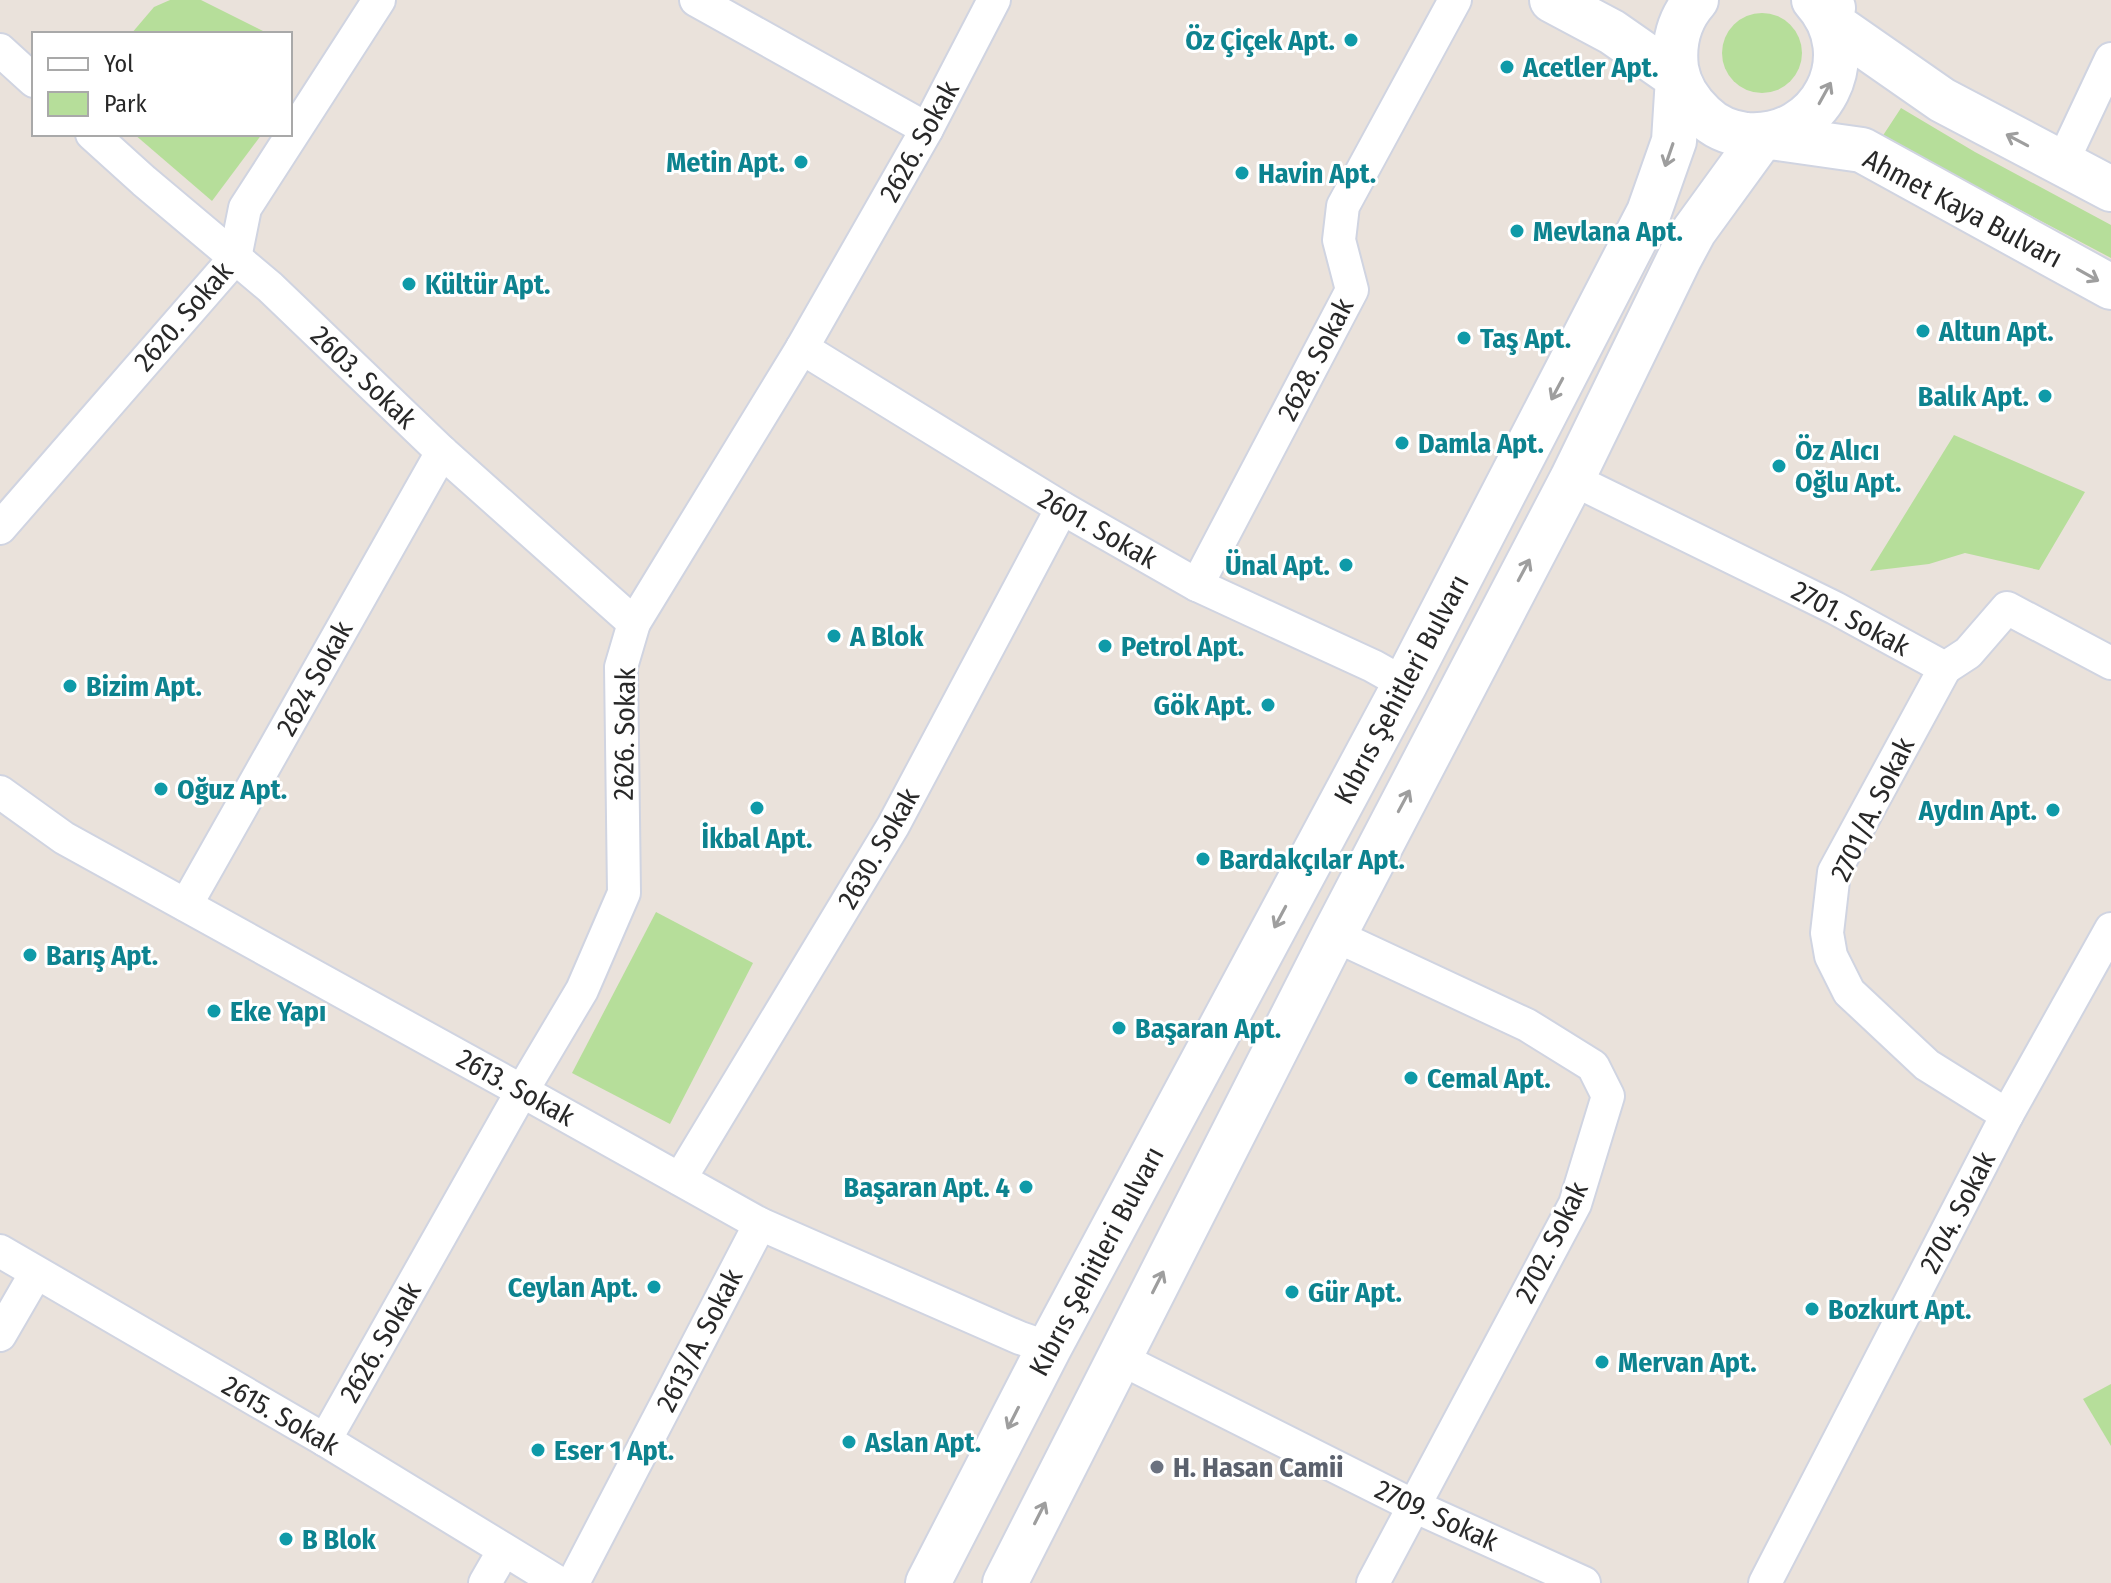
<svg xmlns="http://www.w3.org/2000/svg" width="2111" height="1583" font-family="'Fira Sans Condensed',sans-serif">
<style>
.green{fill:#b6de9a}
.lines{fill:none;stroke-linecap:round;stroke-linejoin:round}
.minor-casing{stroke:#d0d4e1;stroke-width:36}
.secondary-casing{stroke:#d0d4e1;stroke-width:48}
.minor{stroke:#fff;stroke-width:32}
.secondary{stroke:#fff;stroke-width:44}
.oneway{stroke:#9e9e9e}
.culture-dot{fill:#0f9aa8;stroke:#fff;stroke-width:3}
.worship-dot{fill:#6b7280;stroke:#fff;stroke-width:3}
.labels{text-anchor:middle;stroke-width:6;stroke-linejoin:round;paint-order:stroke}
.culture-label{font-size:28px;font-weight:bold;fill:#0d838f;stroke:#fff;text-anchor:start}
.street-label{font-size:28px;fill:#282828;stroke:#fff}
.worship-label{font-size:28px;font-weight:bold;fill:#5b616d;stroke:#fff;text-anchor:start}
</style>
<rect width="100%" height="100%" fill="#eae2db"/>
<!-- green -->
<g class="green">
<polygon points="170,0 201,0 269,34 131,34 154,7"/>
<circle cx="1762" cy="53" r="40"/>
<polygon points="1901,108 1975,152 2111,225 2111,258 1882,137"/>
<polygon points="134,134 262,134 212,201"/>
<polygon points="1954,435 2085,492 2039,570 1965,553 1929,564 1870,571"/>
<polygon points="656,912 753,963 670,1124 572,1073"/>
<polygon points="2111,1384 2111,1446 2083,1399"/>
</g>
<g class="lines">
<!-- minor casing -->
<g class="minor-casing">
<g id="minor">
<polyline points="696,0 927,129"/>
<polyline points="0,50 34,81"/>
<polyline points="92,134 144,181 270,287 442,452 634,623"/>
<polyline points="2062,163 2111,59"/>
<polyline points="802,348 1062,508 1197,585 1373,666 1405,684"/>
<polyline points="1572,479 1835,608 1945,668 1968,653 2007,608 2111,663"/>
<polyline points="0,528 235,258 245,208 379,0"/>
<polyline points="1197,585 1352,290 1339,240 1343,206 1455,0"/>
<polyline points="1945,668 1834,872 1827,933 1831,956 1849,992 1927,1065 2007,1115"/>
<polyline points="0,792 64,838 522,1091 760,1224 1020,1338 1049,1348"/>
<polyline points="186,905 442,452"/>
<polyline points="1334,935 1527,1025 1593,1066 1608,1096 1575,1204 1373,1583"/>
<polyline points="680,1179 893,826 1062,508"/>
<polyline points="0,1251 325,1440 559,1583"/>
<polyline points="0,1335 36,1273"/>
<polyline points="1119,1358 1414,1506 1584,1583"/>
<polyline points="325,1440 522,1091 582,990 624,893 621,667 634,623 802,348 927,129 994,0"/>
<polyline points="485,1583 504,1550"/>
<polyline points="573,1583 760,1224"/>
<polyline points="1765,1583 2007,1115 2111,929"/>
</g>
</g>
<!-- secondary casing -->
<g class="secondary-casing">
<g id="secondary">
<path d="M1696 0C1679 19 1673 43 1676 68 1679 87 1689 102 1703 115 1714 126 1730 133 1746 135 1821 141 1865 56 1814 0"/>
<polyline points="1833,8 1830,22 1942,100 2111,189"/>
<polyline points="928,1583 1049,1348 1405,684 1649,212 1674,141 1678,78 1612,32 1552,0"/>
<polyline points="1005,1583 1334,935 1572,479 1680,257 1694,231 1763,136 1862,150 2111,287"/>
</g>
</g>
<!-- minor -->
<use href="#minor" class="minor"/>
<!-- secondary -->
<use href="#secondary" class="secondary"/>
</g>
<!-- one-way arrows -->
<defs><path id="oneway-shaft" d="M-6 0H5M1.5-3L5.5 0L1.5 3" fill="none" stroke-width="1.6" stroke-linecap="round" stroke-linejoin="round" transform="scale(2)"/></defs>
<g class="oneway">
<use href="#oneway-shaft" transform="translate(1825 93) rotate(-61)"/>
<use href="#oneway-shaft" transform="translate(2017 140) rotate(-152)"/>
<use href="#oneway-shaft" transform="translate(1669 155) rotate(109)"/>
<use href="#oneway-shaft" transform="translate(2088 275) rotate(29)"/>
<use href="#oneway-shaft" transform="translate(1557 389) rotate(118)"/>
<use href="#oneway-shaft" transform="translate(1524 570) rotate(-62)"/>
<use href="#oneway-shaft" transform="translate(1404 801) rotate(-62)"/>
<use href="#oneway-shaft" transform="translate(1280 917) rotate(118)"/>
<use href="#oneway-shaft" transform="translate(1158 1282) rotate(-63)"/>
<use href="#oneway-shaft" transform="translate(1013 1418) rotate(117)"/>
<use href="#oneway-shaft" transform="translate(1040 1513) rotate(-63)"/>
</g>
<!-- markers -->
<g class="culture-dot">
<circle cx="1351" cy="40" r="8"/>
<circle cx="1507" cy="67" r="8"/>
<circle cx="801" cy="162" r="8"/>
<circle cx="1242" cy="173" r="8"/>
<circle cx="1517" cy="231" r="8"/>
<circle cx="409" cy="284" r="8"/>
<circle cx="1923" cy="331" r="8"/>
<circle cx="1464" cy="338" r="8"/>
<circle cx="2045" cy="396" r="8"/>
<circle cx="1402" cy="443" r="8"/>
<circle cx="1779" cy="466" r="8"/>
<circle cx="1346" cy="565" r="8"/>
<circle cx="834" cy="636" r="8"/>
<circle cx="1105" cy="646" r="8"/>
<circle cx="70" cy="686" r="8"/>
<circle cx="1268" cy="705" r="8"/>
<circle cx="161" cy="789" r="8"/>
<circle cx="757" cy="808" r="8"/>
<circle cx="2053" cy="810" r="8"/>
<circle cx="1203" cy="859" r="8"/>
<circle cx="30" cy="955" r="8"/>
<circle cx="214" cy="1011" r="8"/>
<circle cx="1119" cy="1028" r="8"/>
<circle cx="1411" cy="1078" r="8"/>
<circle cx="1026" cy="1187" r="8"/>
<circle cx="654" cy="1287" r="8"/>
<circle cx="1292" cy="1292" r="8"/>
<circle cx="1812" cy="1309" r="8"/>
<circle cx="1602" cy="1362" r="8"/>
<circle cx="849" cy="1442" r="8"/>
<circle cx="538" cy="1450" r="8"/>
<circle cx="286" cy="1539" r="8"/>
</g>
<circle class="worship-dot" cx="1157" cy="1467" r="8"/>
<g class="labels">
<!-- culture labels -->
<g class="culture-label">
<text x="1335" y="50" text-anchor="end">Öz Çiçek Apt.</text>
<text x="1523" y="77">Acetler Apt.</text>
<text x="785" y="172" text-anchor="end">Metin Apt.</text>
<text x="1258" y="183">Havin Apt.</text>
<text x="1533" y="241">Mevlana Apt.</text>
<text x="425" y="294">Kültür Apt.</text>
<text x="1939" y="341">Altun Apt.</text>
<text x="1480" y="348">Taş Apt.</text>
<text x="2029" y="406" text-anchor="end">Balık Apt.</text>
<text x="1418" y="453">Damla Apt.</text>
<text x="1795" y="460">Öz Alıcı<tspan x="1795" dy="32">Oğlu Apt.</tspan></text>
<text x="1330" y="575" text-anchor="end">Ünal Apt.</text>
<text x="850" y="646">A Blok</text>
<text x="1121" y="656">Petrol Apt.</text>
<text x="86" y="696">Bizim Apt.</text>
<text x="1252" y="715" text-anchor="end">Gök Apt.</text>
<text x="177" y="799">Oğuz Apt.</text>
<text x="2037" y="820" text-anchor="end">Aydın Apt.</text>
<text x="757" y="848" text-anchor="middle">İkbal Apt.</text>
<text x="1219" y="869">Bardakçılar Apt.</text>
<text x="46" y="965">Barış Apt.</text>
<text x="230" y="1021">Eke Yapı</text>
<text x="1135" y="1038">Başaran Apt.</text>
<text x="1427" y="1088">Cemal Apt.</text>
<text x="1010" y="1197" text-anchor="end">Başaran Apt. 4</text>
<text x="638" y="1297" text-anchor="end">Ceylan Apt.</text>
<text x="1308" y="1302">Gür Apt.</text>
<text x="1828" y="1319">Bozkurt Apt.</text>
<text x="1618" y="1372">Mervan Apt.</text>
<text x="865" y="1452">Aslan Apt.</text>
<text x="554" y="1460">Eser 1 Apt.</text>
<text x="302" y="1549">B Blok</text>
</g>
<!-- street labels -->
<g class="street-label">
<text transform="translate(919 141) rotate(-61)" y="10">2626. Sokak</text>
<text transform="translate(1963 208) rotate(28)" y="10">Ahmet Kaya Bulvarı</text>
<text transform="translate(183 316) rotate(-49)" y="10">2620. Sokak</text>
<text transform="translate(1315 359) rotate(-63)" y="10">2628. Sokak</text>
<text transform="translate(364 377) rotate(44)" y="10">2603. Sokak</text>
<text transform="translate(1098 528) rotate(30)" y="10">2601. Sokak</text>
<text transform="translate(1851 618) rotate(28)" y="10">2701. Sokak</text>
<text transform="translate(314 678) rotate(-61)" y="10">2624 Sokak</text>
<text transform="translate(1401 689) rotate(-62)" y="10">Kıbrıs Şehitleri Bulvarı</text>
<text transform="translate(624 734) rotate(-89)" y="10">2626. Sokak</text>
<text transform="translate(1872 809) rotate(-64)" y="10">2701/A. Sokak</text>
<text transform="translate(878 848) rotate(-60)" y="10">2630. Sokak</text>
<text transform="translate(516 1087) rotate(29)" y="10">2613. Sokak</text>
<text transform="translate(1957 1212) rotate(-63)" y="10">2704. Sokak</text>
<text transform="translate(1551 1242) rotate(-64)" y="10">2702. Sokak</text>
<text transform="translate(1096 1261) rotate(-62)" y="10">Kıbrıs Şehitleri Bulvarı</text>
<text transform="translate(699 1340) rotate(-63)" y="10">2613/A. Sokak</text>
<text transform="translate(380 1342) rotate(-60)" y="10">2626. Sokak</text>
<text transform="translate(281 1415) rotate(30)" y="10">2615. Sokak</text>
<text transform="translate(1437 1515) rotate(25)" y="10">2709. Sokak</text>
</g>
<!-- worship labels -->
<g class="worship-label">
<text x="1173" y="1477">H. Hasan Camii</text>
</g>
</g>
<!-- legend -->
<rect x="32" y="32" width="260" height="104" fill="#ffffff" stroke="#a9a9a9" stroke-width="2"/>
<rect x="48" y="58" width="40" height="12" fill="#ffffff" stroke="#a9a9a9" stroke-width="2"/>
<text x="104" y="72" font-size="24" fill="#282828">Yol</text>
<rect x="48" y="92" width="40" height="24" fill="#b6de9a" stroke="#a9a9a9" stroke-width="2"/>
<text x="104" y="112" font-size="24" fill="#282828">Park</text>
</svg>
